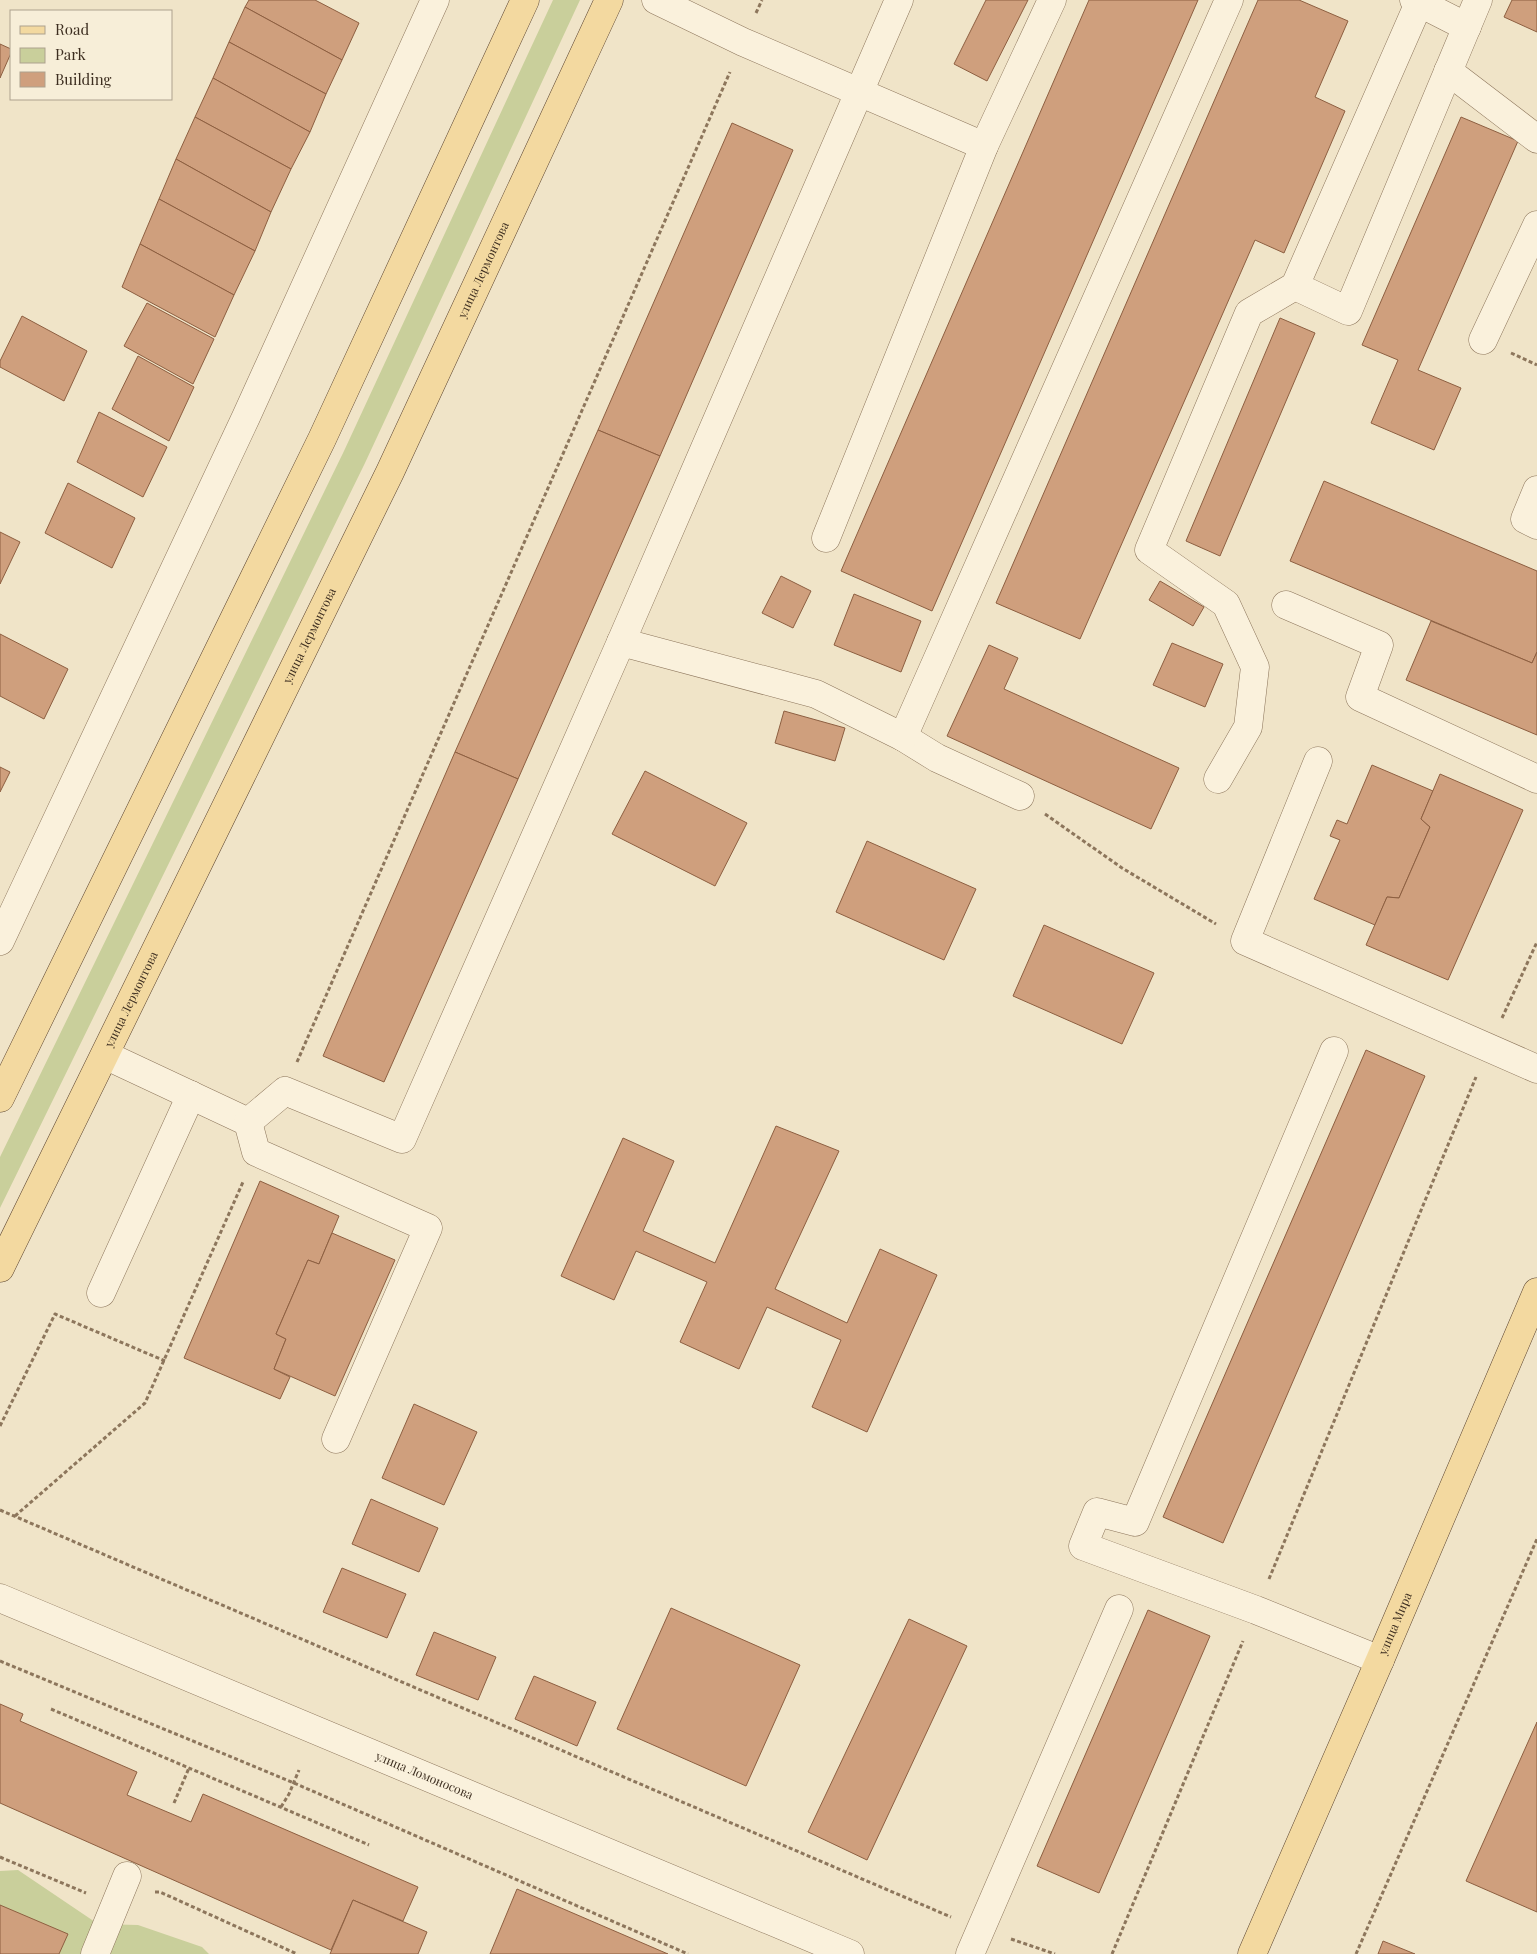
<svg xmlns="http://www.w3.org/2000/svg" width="1537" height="1954" font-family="'Playfair Display',serif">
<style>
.green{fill:#c9cf9b}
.building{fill:#cf9f7d;stroke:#8d5f41}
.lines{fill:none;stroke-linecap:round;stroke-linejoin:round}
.minor-casing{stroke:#8d765c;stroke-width:29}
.major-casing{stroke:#5b4430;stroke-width:29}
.path{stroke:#8d765c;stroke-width:3;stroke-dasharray:4 2.5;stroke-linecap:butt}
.minor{stroke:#faf1dc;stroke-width:28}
.major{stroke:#f3d9a0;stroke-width:28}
.labels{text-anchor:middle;stroke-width:5;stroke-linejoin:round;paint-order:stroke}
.street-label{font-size:12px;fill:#3d2e20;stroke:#f7eed8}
</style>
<rect width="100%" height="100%" fill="#f0e4c8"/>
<!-- green -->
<g class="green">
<polygon points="553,0 580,0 365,463 0,1208 0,1157 344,451"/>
<polygon points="18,1870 98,1924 138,1925 202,1947 209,1954 46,1954 0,1912 0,1871"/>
</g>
<!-- building -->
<g class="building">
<polygon points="249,0 315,0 359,23 342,60 245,7"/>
<polygon points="986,0 1028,0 987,81 954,64"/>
<polygon points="1089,0 1198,0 932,611 841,571"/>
<polygon points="1258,0 1299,0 1348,21 1315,97 1345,111 1284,253 1255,240 1080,639 996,603"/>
<polygon points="1512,0 1537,0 1537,32 1504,17"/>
<polygon points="245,7 342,60 326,94 229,42"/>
<polygon points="229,42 326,94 310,132 213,78"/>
<polygon points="0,44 11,49 11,53 0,78"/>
<polygon points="213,78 310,132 291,169 195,117"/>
<polygon points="195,117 291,169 271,212 176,159"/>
<polygon points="1461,117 1518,141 1418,370 1461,388 1434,450 1371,423 1398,360 1362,345"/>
<polygon points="732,123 793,150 660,456 598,430"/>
<polygon points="176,159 271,212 255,251 159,199"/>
<polygon points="159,199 255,251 234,295 140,244"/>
<polygon points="140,244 234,295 215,337 122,287"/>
<polygon points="147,303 214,339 193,384 124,346"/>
<polygon points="22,316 87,351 64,401 0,367 0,361"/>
<polygon points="1280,318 1315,333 1220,556 1186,541"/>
<polygon points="138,356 194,387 169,441 112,409"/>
<polygon points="99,412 167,447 143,497 77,462"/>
<polygon points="598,430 660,456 518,779 455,752"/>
<polygon points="1324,481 1537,571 1537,652 1532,663 1290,561"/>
<polygon points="68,483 135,518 112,568 45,533"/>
<polygon points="0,532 20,542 0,584"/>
<polygon points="781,576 811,591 793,628 762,613"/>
<polygon points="1160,581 1204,607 1193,626 1149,600"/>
<polygon points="854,594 921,621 901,672 834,645"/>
<polygon points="1431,621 1532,663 1537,652 1537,735 1406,680"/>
<polygon points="0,634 68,669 44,719 0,696"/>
<polygon points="1172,643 1223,664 1205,707 1153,685"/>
<polygon points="989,645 1018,658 1004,689 1179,768 1151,829 947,736"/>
<polygon points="784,711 845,728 835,761 775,743"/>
<polygon points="455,752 518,779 384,1082 323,1056"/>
<polygon points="1372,765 1433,791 1421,819 1430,827 1399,898 1387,897 1375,925 1314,899 1340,840 1330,836 1337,820 1347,824"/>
<polygon points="0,767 10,772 0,792"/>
<polygon points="645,771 747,823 715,886 612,834"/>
<polygon points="1440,774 1523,810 1448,980 1366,945 1387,897 1399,898 1430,827 1421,819"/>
<polygon points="867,841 976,889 944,960 836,912"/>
<polygon points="1044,925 1154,973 1122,1044 1013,996"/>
<polygon points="1366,1050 1425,1076 1223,1543 1163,1517"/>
<polygon points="776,1126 839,1151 775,1289 847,1323 880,1249 937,1275 867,1432 812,1407 841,1340 767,1307 739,1369 680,1342 707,1282 636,1251 614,1300 561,1276 623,1138 674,1161 643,1231 715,1263"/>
<polygon points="260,1181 339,1216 319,1264 308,1260 276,1334 286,1339 274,1369 290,1377 280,1399 184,1358"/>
<polygon points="332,1233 395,1260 335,1396 274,1369 286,1339 276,1334 308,1260 319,1264"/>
<polygon points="414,1404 477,1432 444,1505 382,1478"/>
<polygon points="371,1499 438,1528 419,1572 352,1544"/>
<polygon points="342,1568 406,1594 387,1638 323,1612"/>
<polygon points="671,1608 800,1665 746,1786 617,1729"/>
<polygon points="1148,1610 1210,1636 1099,1893 1037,1866"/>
<polygon points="909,1619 967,1646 867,1860 808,1832"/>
<polygon points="434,1632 496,1657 478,1700 416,1675"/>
<polygon points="534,1676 596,1702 577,1746 515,1719"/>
<polygon points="0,1704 23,1714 20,1721 137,1772 127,1795 191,1822 203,1794 418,1887 403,1921 353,1900 331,1950 0,1803"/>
<polygon points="1537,1722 1537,1912 1466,1881"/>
<polygon points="517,1889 668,1954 490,1954"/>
<polygon points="353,1900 427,1932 418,1954 330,1954"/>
<polygon points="0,1905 68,1934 59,1954 0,1954"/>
<polygon points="1383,1941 1415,1954 1378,1954"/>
</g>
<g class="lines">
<!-- minor casing -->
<g class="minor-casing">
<g id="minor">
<polyline points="656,0 743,42 984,146"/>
<polyline points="1414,0 1467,27"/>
<polyline points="1419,3 1295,286 1348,311 1478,0"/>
<polyline points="1448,71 1537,139"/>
<polyline points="1483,340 1537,225"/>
<polyline points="1537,490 1525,519 1537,525"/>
<polyline points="826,538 984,146 1052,0"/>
<polyline points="1286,605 1379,645 1360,697 1537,779"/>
<polyline points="621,642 816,694 903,737 937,758 1020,796"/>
<polyline points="903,737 1229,0"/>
<polyline points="1318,761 1245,941 1537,1069"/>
<polyline points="1218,779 1248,727 1255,667 1226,604 1149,550 1249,313 1295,286"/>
<polyline points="0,941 246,417 435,0"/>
<polyline points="1334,1051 1135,1522 1097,1512 1083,1546 1256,1610 1380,1660"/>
<polyline points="105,1055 248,1122 285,1091 402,1139 621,642 899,0"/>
<polyline points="248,1122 256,1152 428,1228 336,1439"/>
<polyline points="101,1293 191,1095"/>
<path id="s1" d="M0 1598 850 1954"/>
<polyline points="95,1954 127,1876"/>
<polyline points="970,1954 1119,1609"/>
</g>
</g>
<!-- major casing -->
<g class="major-casing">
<g id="major">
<polyline points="0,1098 322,439 525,0"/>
<path id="s2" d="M0 1268 390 472 609 0"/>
<path id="s3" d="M1252 1954 1380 1660 1537 1292"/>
</g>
</g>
<!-- path -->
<g class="path">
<polyline points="756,13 762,0"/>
<polyline points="1511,353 1537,365"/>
<polyline points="1045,814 1122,868 1216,924"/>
<polyline points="1502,1018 1537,942"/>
<polyline points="297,1062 730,72"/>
<polyline points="0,1426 55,1314 165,1361"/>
<polyline points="0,1510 951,1917"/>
<polyline points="15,1516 145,1403 243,1182"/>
<polyline points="1269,1579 1476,1077"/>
<polyline points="0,1661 294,1783 688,1954"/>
<polyline points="51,1709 369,1845"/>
<polyline points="174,1803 189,1768"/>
<polyline points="281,1807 289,1794 299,1770"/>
<polyline points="0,1857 86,1893"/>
<polyline points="155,1892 160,1892 297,1954"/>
<polyline points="1011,1939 1055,1954"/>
<polyline points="1112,1954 1243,1641"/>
<polyline points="1356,1954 1537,1539"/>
</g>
<!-- minor -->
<use href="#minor" class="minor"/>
<!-- major -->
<use href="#major" class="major"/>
</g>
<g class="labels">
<!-- street labels -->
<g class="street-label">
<text dy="4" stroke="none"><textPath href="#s2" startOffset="1109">улица Лермонтова</textPath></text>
<text dy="4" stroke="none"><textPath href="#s2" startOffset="704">улица Лермонтова</textPath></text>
<text dy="4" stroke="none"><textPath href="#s2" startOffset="299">улица Лермонтова</textPath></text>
<text dy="4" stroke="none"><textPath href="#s3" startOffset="360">улица Мира</textPath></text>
<text dy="4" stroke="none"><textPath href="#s1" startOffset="460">улица Ломоносова</textPath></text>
</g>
</g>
<!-- legend -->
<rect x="10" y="10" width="162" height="90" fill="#f7eed8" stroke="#ada18e"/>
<rect x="20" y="26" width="25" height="8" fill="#f3d9a0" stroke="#ada18e"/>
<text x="55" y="35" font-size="15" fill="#3d2e20">Road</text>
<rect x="20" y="48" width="25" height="15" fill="#c9cf9b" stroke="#ada18e"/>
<text x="55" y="60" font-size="15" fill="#3d2e20">Park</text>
<rect x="20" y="72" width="25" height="15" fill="#cf9f7d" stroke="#ada18e"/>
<text x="55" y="85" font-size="15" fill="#3d2e20">Building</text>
</svg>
